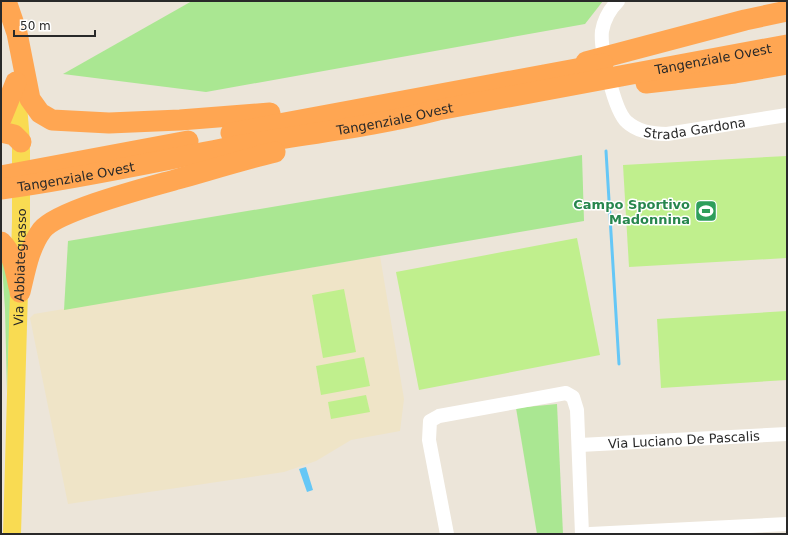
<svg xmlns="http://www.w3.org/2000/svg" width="788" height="535" font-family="'DejaVu Sans',sans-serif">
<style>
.education{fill:#efe4c7}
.green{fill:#aae792}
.pitch{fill:#c0ef8d}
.water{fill:#65c7f6}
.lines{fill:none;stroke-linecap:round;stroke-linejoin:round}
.stream{stroke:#65c7f6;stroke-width:3}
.minor{stroke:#fff;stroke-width:14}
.major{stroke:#f9db52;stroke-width:18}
.highway{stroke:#ffa652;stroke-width:21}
.labels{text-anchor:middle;stroke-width:3;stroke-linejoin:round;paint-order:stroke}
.street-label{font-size:13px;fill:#292929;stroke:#fff}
.leisure-label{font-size:13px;font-weight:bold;fill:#27864d;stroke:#fff;text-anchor:end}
</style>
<rect width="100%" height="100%" fill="#ece5d9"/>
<!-- education -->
<polygon class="education" points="380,256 404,399 400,431 351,440 316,461 284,472 68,504 30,318 34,314"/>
<!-- green -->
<g class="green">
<polygon points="192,1 603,1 585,24 206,92 63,74"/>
<polygon points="582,155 584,221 64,310 68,241"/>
<polygon points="1,250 11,280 7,393 5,309"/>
<polygon points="557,404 563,534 537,534 516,408"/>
</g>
<!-- pitch -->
<g class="pitch">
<polygon points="787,156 787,258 629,267 623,165"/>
<polygon points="577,238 600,355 419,390 396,272"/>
<polygon points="344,289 356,352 323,358 312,295"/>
<polygon points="787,311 787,380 661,388 657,319"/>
<polygon points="364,357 370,386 321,395 316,366"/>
<polygon points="366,395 370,412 331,419 328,402"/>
</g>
<!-- water -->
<polygon class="water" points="306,467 313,490 307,492 299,469"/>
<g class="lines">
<!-- stream -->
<polyline class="stream" points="606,151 619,364"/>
<!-- minor -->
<g class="minor">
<path id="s1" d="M618 1C610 9 604 20 602 31 600 48 614 111 627 122 638 132 652 134 667 134L787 115"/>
<path id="s2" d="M580 445 787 434"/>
<polyline points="447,534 429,440 430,421 439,416 566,393 573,397 577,410 582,534"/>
<polyline points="590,534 787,524"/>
</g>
<!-- major -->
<path class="major" id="s3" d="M12 534 21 221V142L16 81"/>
<!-- highway -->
<g class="highway">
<polyline points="6,1 17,33 30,99 40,113 52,120 109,123 180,120 270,113"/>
<polyline points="586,62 745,20 787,11"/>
<polyline points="646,83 735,73 787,64"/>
<polyline points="1,119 16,82"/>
<polyline points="1,132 14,135 21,142"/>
<polyline points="231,133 603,64"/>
<polyline points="1,176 188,141"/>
<path id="s4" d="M1 189C84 178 166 159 248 144 312 133 376 126 438 110L787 45"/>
<path d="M1 242C14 255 15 270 19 287"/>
<path d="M20 292C25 272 29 247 42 230 58 210 150 187 178 179 210 170 242 160 275 152"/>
</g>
</g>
<!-- icons -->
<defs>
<g id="stadium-square" transform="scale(1.15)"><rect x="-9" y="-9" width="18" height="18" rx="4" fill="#2e9e5b" stroke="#fff"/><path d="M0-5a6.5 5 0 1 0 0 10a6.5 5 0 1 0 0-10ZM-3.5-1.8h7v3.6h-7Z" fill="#fff"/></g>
</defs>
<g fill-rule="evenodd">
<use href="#stadium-square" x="706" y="211"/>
</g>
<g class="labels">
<!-- street labels -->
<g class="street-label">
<text dy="5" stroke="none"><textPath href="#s4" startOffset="724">Tangenziale Ovest</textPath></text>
<text dy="5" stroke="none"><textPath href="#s4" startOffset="400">Tangenziale Ovest</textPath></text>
<text dy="5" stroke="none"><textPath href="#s1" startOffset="201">Strada Gardona</textPath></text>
<text dy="5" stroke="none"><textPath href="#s4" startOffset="76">Tangenziale Ovest</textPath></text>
<text dy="5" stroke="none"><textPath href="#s3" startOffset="267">Via Abbiategrasso</textPath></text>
<text dy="5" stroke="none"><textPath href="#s2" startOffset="104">Via Luciano De Pascalis</textPath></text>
</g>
<!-- leisure labels -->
<g class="leisure-label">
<text x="690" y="209">Campo Sportivo<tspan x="690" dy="15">Madonnina</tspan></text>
</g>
</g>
<!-- border -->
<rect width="788" height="535" fill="none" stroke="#292929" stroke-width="4"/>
<!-- scale -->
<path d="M14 30v6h81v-6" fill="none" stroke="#292929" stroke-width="2"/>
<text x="20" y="30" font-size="12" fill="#292929" stroke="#ffffff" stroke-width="3" paint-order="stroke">50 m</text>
</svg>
